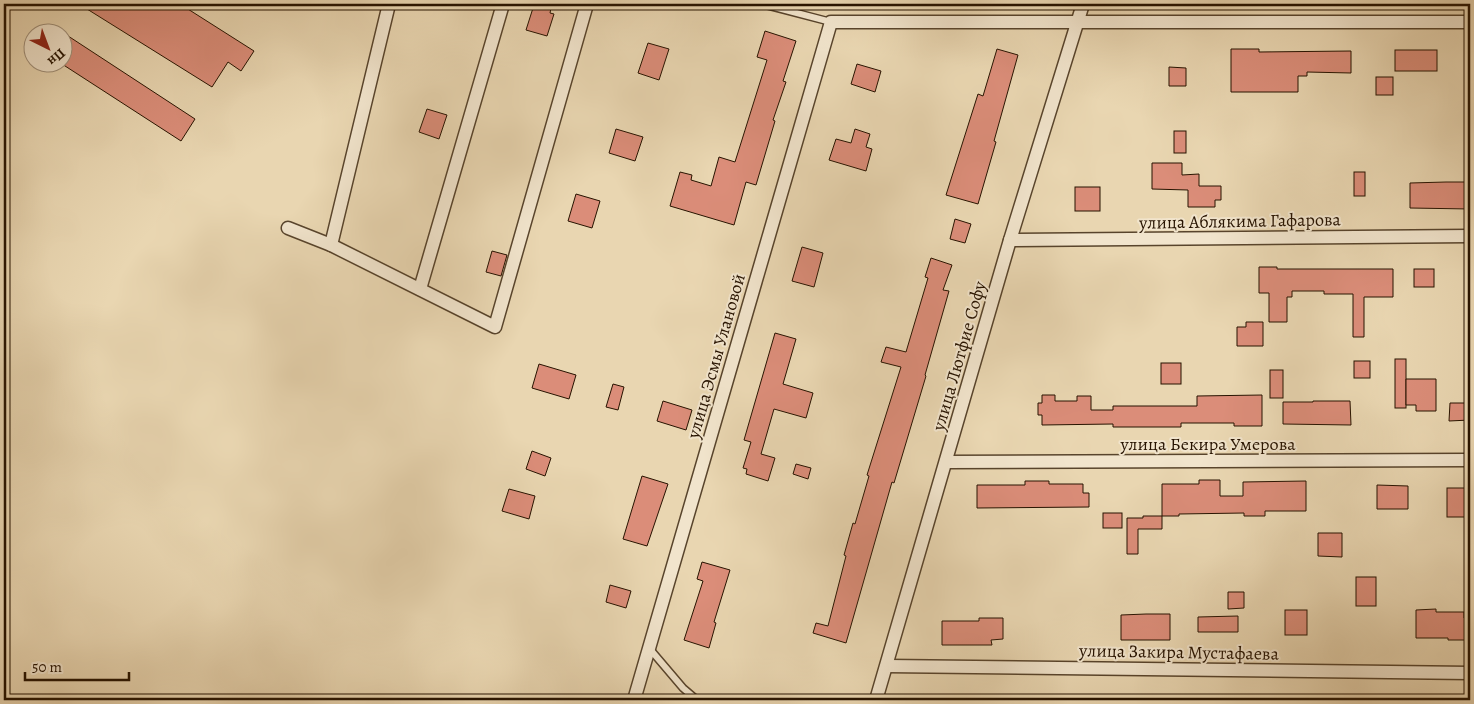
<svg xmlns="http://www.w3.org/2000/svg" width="1474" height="704" font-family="Alegreya,serif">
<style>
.building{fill:#db8d79;stroke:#271300}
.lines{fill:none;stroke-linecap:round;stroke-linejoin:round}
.service-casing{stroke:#58442c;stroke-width:9}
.minor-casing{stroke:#58442c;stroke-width:15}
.service{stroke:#f1e4cc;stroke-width:6}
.minor{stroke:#f1e4cc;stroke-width:12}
.labels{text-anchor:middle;stroke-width:4;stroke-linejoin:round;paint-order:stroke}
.street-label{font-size:18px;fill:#271300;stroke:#f1e4cc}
</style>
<rect width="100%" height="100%" fill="#e9d6b1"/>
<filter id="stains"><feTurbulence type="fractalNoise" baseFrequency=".004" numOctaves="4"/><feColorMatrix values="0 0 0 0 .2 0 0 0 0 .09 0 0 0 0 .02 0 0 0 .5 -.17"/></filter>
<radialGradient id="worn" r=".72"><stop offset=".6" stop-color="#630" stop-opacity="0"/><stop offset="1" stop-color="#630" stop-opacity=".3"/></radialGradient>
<!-- building -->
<g class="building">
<polygon points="79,4 180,4 254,51 241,71 228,62 212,87"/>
<polygon points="539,4 551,8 550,13 554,14 547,36 526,30 533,8 538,9"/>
<polygon points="765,31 796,41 783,81 786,82 773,120 775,121 756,185 746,182 734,225 670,206 680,172 692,175 691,180 711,186 719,157 735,162 767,60 757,57"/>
<polygon points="62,32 195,119 181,141 62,64"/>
<polygon points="648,43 669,49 659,80 638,73"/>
<polygon points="997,49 1018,55 994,141 996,142 978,204 946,195 978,94 983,96"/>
<polygon points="1231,49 1259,49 1259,52 1351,51 1351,73 1307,72 1307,76 1298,76 1298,92 1231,92"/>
<rect x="1395" y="50" width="42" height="21"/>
<polygon points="857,64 881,71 875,92 851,84"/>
<polygon points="1169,67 1186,68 1186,86 1169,86"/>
<rect x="1376" y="77" width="17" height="18"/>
<polygon points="427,109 447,115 439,139 419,132"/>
<polygon points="616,129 643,137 635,161 609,153"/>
<polygon points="855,129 870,134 866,147 872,149 866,171 829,160 836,139 851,143"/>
<rect x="1174" y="131" width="12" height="22"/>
<polygon points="1152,163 1182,163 1182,175 1199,174 1199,186 1221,186 1221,200 1215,200 1215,207 1188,207 1188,190 1152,189"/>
<rect x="1354" y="172" width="11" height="24"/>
<polygon points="1446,182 1470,182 1470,209 1410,208 1410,183"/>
<rect x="1075" y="187" width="25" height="24"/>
<polygon points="576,194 600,201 592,228 568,221"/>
<polygon points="955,219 971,224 965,243 950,239"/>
<polygon points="802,247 823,253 814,287 792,281"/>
<polygon points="492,251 507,255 501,276 486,272"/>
<polygon points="931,258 952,265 943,290 949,291 925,375 926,376 894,483 892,482 846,643 813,633 816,623 828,626 846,556 844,555 853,523 855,524 869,476 867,475 901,367 881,362 886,347 906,352 928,278 925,277"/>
<polygon points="1259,267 1277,267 1277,269 1393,269 1393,297 1364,297 1364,337 1353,337 1353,294 1324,294 1324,291 1292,291 1292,297 1287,297 1287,322 1269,322 1269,293 1259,293"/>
<rect x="1414" y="269" width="20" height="18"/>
<polygon points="1246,322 1263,322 1263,346 1237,346 1237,327 1246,327"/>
<polygon points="775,333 796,339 783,384 813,393 806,418 774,409 761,454 775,458 768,481 746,474 747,469 743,468 751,442 744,440"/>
<rect x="1395" y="359" width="11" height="49"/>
<rect x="1354" y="361" width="16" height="17"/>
<rect x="1161" y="363" width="20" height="21"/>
<polygon points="539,364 576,375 569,399 532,388"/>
<rect x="1270" y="370" width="13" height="28"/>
<polygon points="1406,379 1436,379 1436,411 1416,411 1416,405 1406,405"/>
<polygon points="613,384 624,387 618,410 606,407"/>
<polygon points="1042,395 1055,395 1055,401 1077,401 1077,396 1091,396 1091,410 1113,410 1113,406 1197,406 1197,396 1262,395 1262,426 1234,426 1234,423 1181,423 1181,427 1113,427 1113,424 1042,425 1042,415 1038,415 1038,403 1042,403"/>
<polygon points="663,401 692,410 686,430 657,421"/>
<polygon points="1313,401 1350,401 1351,425 1283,424 1283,402 1313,402"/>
<polygon points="1450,403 1470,403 1470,420 1449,421"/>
<polygon points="532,451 551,458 545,476 526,469"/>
<polygon points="796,464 811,468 808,479 793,474"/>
<polygon points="642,476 668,484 647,546 623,539"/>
<polygon points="1199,480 1220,480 1220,496 1243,496 1243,482 1306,481 1306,511 1265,511 1265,516 1244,516 1244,513 1179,514 1179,516 1162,516 1162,484 1199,484"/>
<polygon points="1025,481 1049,481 1049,484 1083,484 1083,493 1089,493 1089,507 977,508 977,485 1025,485"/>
<polygon points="1377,485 1408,486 1408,509 1377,509"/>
<rect x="1447" y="488" width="23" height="29"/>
<polygon points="509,489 535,496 529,519 502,511"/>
<rect x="1103" y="513" width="19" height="15"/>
<polygon points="1143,516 1162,516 1162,529 1138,529 1138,554 1127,554 1127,518 1143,518"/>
<polygon points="1318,533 1342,533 1342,557 1318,556"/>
<polygon points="702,562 730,570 714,622 716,623 709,648 684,640 703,581 697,579"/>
<rect x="1356" y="577" width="20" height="29"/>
<polygon points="610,585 631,591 626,608 606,602"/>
<polygon points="1228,592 1244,592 1244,608 1228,609"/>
<polygon points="1436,609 1436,612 1464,612 1464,618 1470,618 1470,640 1448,640 1448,638 1416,638 1416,610"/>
<rect x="1285" y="610" width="22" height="25"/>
<polygon points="1146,614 1170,614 1170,640 1121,640 1121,615"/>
<polygon points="1238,616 1238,632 1198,632 1198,617"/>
<polygon points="979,618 1003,618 1003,639 991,640 992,645 942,645 942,621 979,621"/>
</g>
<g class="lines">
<!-- service casing -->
<g class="service-casing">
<g id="service">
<polyline points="762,4 831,22"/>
<polyline points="649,648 683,688 697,700"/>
</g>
</g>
<!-- minor casing -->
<g class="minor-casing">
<g id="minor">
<polyline points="288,228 331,245 495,327 587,4"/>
<polyline points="1010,240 1470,236"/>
<polyline points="331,245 389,4"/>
<polyline points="420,289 503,4"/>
<polyline points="947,462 1470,460"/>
<polyline points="887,666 1470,673"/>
<polyline points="634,700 831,22 1470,22"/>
<polyline points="876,700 1010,240 1083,4"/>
</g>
</g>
<!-- service -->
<use href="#service" class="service"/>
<!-- minor -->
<use href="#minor" class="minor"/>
</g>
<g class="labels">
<!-- street labels -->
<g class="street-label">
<text transform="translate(1240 221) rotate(-1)" y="6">улица Аблякима Гафарова</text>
<text transform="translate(716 356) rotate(-74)" y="6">улица Эсмы Улановой</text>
<text transform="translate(959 356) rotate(-74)" y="6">улица Лютфие Софу</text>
<text x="1208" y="450">улица Бекира Умерова</text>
<text transform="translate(1179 652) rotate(1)" y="6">улица Закира Мустафаева</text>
</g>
</g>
<!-- margin -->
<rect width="1474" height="704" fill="none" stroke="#e9d6b1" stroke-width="20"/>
<rect x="5" y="5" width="1464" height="694" fill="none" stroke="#271300" stroke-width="2.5"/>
<rect x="10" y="10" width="1454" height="684" fill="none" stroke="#271300"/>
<!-- north arrow -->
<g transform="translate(48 48) rotate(138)"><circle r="24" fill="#f1e4cc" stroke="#a0907a"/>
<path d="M0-4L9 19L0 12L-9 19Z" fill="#8f2418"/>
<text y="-8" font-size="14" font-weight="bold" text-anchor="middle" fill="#271300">Пн</text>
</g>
<!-- scale -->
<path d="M25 672v8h104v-8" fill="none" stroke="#271300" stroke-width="2.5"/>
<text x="32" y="672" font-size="15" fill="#271300" stroke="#f1e4cc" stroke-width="4" paint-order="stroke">50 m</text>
<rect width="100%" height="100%" filter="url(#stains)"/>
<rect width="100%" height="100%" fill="url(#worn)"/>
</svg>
